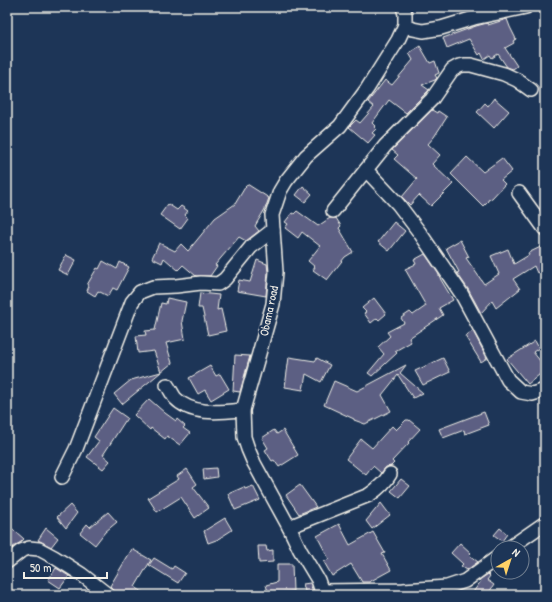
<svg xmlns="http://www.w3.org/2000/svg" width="552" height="602" font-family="'Patrick Hand',sans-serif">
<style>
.building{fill:#5b5e83;stroke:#f4f1e8}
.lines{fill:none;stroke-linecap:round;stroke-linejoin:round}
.street-casing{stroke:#f4f1e8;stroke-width:16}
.street{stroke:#1d3557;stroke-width:13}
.labels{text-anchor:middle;stroke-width:4;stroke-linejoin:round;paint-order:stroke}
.street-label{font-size:12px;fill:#f4f1e8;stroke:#1d3557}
</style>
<rect width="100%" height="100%" fill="#1d3557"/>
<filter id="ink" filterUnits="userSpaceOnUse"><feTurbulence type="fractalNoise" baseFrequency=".025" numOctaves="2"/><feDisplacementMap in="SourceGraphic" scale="8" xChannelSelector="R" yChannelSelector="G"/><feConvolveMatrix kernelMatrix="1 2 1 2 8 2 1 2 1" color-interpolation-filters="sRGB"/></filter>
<g filter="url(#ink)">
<!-- building -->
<g class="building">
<polygon points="507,19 510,27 516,39 513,41 514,43 505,48 517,66 513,69 507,67 498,54 492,58 490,55 484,59 481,53 479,55 469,39 447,48 443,38 476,26 487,23 488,25"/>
<polygon points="420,46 430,63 435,61 439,73 435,75 437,78 435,80 422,85 429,90 406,113 389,100 372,123 375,126 374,127 376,129 372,133 375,135 368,143 349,127 356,120 360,123 374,107 368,102 385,80 392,85 413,60 409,53"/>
<polygon points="494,98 509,111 494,128 477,112 485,103 488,106"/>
<polygon points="432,110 437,113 438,111 447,117 434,137 428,144 440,155 432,164 453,184 431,206 419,195 410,205 402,197 417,179 394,159 398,155 392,150"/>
<polygon points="467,157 483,172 502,158 512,171 501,180 505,184 492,198 488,200 488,201 483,206 451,174"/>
<polygon points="247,184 269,198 265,209 255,226 259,231 246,241 239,237 215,265 217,266 210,276 196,276 183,265 178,270 164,258 162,263 152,258 159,243 175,251 181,244 188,251 215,218 235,204"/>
<polygon points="303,186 312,194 305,202 296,195"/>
<polygon points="168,204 177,210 181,206 188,211 185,215 188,218 180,229 160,215"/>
<polygon points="297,211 318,226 330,218 336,218 341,226 339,228 353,252 345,257 327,280 313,270 315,267 308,261 320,246 302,232 298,238 285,228 288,224 285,222 292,213 294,214"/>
<polygon points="394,222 405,231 389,251 378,242"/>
<polygon points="460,240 469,257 466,258 484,284 499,274 491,256 508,249 514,264 529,255 528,253 545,245 545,269 537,273 534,266 513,279 520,289 496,308 492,301 481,313 468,289 457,273 459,272 446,248"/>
<polygon points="425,254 438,273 441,280 453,300 439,308 443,315 409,338 411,342 395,351 397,353 372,376 368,373 384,354 378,347 390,336 387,332 404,323 401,318 410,312 413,315 426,306 405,269 416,264 414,260"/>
<polygon points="66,255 76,260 68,275 58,270"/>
<polygon points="257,260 267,264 268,272 266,296 237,291 239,280 250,282"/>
<polygon points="103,261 117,269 120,262 129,267 117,290 113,288 108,296 98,291 95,296 87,291 89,286 87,285 97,268 99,269"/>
<polygon points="200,293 219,295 217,310 221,309 226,331 208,335 202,308 198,308"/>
<polygon points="167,298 186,302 182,321 185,339 166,343 172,363 122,404 114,394 131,380 161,372 154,351 138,353 136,336 146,335 145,331 155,330 161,303 166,304"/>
<polygon points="374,298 386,314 379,320 377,318 371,323 364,313 366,312 362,308"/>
<polygon points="473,331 487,358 481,362 465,336"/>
<polygon points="535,341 539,348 533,352 545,367 545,370 528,384 507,359"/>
<polygon points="235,355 250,356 240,392 233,391"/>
<polygon points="289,357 315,361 317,358 330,365 321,382 306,374 303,390 285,387"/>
<polygon points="443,358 450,372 423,385 415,371"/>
<polygon points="406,365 400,373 423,393 413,398 398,375 382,395 391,411 365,424 354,420 354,419 324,405 334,381 357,391"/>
<polygon points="210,366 216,376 220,374 229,389 211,400 205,390 198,394 189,378"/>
<polygon points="149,399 165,413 176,421 177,419 185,426 183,428 190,433 180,445 167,436 165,439 151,428 150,430 134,415"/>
<polygon points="113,408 127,418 103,455 110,461 103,469 87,457 99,441 94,437"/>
<polygon points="484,412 489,425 465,434 464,430 443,438 439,429"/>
<polygon points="406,420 409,420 420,429 408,442 409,443 392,461 394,463 391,466 386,467 381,473 373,466 366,475 346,459 361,439 372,448 392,426 396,430"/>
<polygon points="274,430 277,434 283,430 298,455 279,467 274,460 272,461 265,450 268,448 262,438"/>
<polygon points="216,468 217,477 204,479 203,469"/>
<polygon points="187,469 197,484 193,487 209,508 195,518 181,497 157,512 148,498 179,479 177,476"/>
<polygon points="401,479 410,486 400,498 391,491"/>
<polygon points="300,485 316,507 299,514 286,495"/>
<polygon points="253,486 260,500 235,510 228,494 244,487 245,489"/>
<polygon points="381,503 390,515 372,529 366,521"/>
<polygon points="70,505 77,513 66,528 57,517"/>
<polygon points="108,512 117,522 105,532 95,545 80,533 87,524 90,527"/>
<polygon points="225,518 232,530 218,539 219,539 208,543 204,531"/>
<polygon points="7,524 24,539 21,542 16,545 7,552"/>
<polygon points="339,524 350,545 373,532 385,553 382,554 391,570 369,582 362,582 351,564 332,576 324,562 329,559 317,536"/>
<polygon points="46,528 58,538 51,547 38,540"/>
<polygon points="500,528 507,534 502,541 494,535"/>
<polygon points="460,543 471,553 469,555 478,562 467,570 461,566 463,564 451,553"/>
<polygon points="258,546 266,546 267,551 273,550 273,562 259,563"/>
<polygon points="132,549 151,560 135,587 147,595 118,595 116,593 113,589 110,586"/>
<polygon points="154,558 172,569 174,566 185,573 178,583 149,565"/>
<polygon points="277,564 292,564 293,591 277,593 277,595 269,595 266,585 277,582"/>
<polygon points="56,568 69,576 60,588 48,580"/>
<polygon points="488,574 490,576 487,580 494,585 487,595 471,595 481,581 479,580"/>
<polygon points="310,583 314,595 306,595 303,584"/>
</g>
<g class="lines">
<!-- street casing -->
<g class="street-casing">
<g id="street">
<polyline points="405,25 413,29 423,31 441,28 474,18 526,7"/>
<polyline points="366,170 398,204 420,233 461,293 508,380 521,392 532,394 542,391 545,389"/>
<polyline points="519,193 545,229"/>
<polyline points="333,211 385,146 432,99 452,70 459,66 464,65 471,65 504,74 517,80 531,90"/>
<path d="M167 385C170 389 172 394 175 398 192 416 221 412 243 410"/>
<polyline points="62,477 76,449 132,302 140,292 153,287 176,286 201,283 218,284 225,279 251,247 273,230"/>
<path d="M289 527 369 495C378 489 385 483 390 474"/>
<polyline points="509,548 545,523"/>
<polyline points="7,562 21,551 29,548 39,549 54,557 81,574 108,595"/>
<polyline points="321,591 403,590 447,587 465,581 498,557"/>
<polyline points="323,595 318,580 300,550 289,527 254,463 248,449 244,437 243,410 273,304 276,272 272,215 280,191 286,181 306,156 340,126 367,89 398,40 405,25 405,14 403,7"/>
</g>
</g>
<!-- street -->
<use href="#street" class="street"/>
</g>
</g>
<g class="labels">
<!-- street labels -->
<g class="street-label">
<text transform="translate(269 311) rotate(-78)" y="4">Obama road</text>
</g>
</g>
<!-- margin -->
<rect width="552" height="602" fill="none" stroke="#1d3557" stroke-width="24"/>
<rect x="12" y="12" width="528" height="578" fill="none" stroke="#f4f1e8" stroke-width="1.5" filter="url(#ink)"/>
<!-- north arrow -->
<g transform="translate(510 560) rotate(39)"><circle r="19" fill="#1d3557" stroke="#738091"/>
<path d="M0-3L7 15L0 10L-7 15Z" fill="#ffd166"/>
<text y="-6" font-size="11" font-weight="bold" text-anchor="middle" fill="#f4f1e8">N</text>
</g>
<!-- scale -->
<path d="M24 572v6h83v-6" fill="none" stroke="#f4f1e8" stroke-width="2"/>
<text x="30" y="572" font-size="12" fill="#f4f1e8" stroke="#1d3557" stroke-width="3" paint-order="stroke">50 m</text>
</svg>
